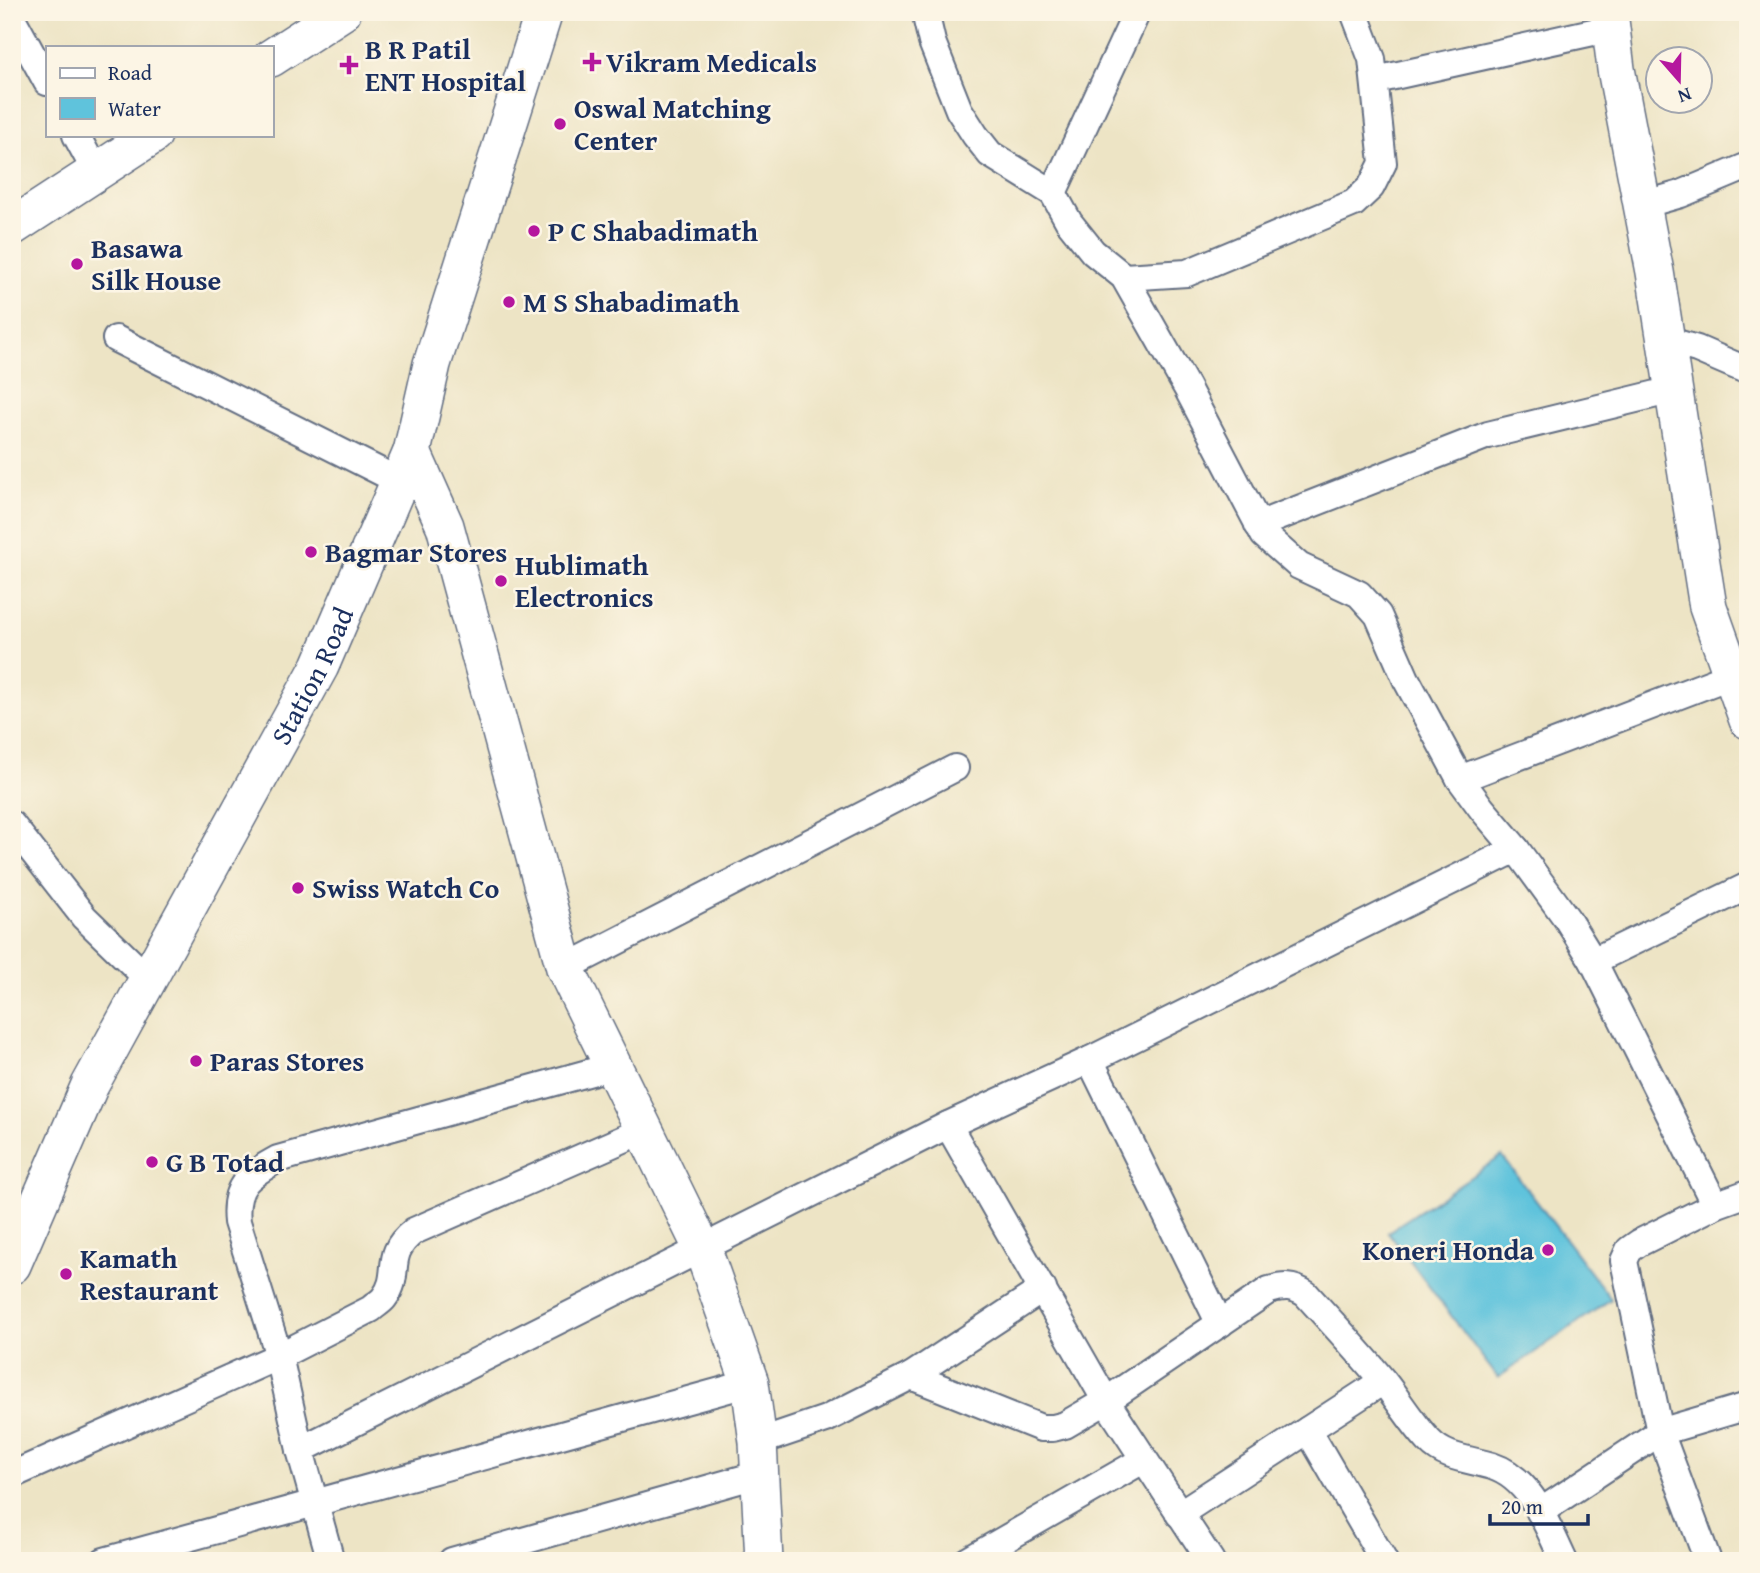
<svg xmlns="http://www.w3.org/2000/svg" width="1760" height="1573" font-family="'Gentium Book Plus',serif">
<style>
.water{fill:#5fc3dc;stroke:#3d799d;stroke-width:2}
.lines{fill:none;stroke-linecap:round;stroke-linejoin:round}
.street-casing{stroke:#646e82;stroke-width:30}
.secondary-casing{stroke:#646e82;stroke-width:40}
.street{stroke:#fff;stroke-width:26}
.secondary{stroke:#fff;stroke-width:37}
.poi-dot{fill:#b5179e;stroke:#fcf5e5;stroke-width:2.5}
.labels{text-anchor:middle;stroke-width:5;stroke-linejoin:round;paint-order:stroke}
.poi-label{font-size:28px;font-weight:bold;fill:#1b2f5e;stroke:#fcf5e5;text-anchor:start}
.street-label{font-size:28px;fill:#1b2f5e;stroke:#fcf5e5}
</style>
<rect width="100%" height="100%" fill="#fcf5e5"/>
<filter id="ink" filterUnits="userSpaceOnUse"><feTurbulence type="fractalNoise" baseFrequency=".0143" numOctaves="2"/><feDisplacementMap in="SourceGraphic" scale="14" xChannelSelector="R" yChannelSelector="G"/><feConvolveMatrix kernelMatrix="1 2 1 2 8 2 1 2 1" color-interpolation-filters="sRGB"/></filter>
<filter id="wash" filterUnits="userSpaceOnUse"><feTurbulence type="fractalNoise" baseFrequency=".00686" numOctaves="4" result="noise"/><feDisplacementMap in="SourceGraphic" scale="28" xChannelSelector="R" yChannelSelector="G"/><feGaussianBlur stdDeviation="1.57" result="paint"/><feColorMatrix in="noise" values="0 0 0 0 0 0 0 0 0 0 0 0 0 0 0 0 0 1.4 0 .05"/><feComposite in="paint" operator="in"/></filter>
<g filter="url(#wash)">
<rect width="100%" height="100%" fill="#ede4c5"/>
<!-- water -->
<polygon class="water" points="1502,1156 1611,1299 1498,1378 1388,1232"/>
</g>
<g filter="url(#ink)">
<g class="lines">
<!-- street casing -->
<g class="street-casing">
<g id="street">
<polyline points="925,12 932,42 959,110 975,135 990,154 1053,193 1069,222 1093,252 1124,277 1187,388 1264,535 1299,566 1359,594 1378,615 1406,679 1460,779 1482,809 1516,849 1567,919 1593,961 1715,1205"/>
<polyline points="12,18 47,82"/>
<polyline points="1376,80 1611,28"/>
<polyline points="76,135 96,172"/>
<polyline points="1053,193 1137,12"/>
<polyline points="1642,205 1681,194 1748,166"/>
<polyline points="1124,277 1187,273 1354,203 1371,187 1383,163 1372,59 1354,12"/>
<polyline points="116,339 399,481"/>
<polyline points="1666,340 1697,349 1748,371"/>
<polyline points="1258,525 1488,435 1673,390"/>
<polyline points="1460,779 1732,675"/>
<polyline points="12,825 84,917 149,980"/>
<polyline points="1593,961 1748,886"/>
<polyline points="565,968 955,768"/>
<polyline points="1090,1060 1220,1324"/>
<polyline points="948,1125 1106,1401 1211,1561"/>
<path d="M911 1376 1041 1428H1053L1065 1425 1106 1401 1269 1290C1284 1286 1292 1285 1306 1294 1332 1323 1359 1351 1384 1382 1399 1401 1412 1423 1429 1441 1446 1459 1470 1459 1492 1466 1532 1479 1547 1526 1564 1561"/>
<polyline points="1308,1430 1384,1561"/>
<polyline points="758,1442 826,1419 911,1376 1043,1289"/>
<polyline points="300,1450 948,1125 1090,1060 1516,849"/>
<path d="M12 1475 279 1356 371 1309C375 1305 381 1302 384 1298 403 1273 382 1256 414 1231L644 1130"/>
<polyline points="1540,1512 1660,1432 1748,1406"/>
<polyline points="1179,1514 1383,1381"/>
<polyline points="104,1561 750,1383"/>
<path d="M331 1561 300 1450 279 1356 237 1222C233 1185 249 1175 278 1159L613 1066"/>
<polyline points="452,1561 760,1474"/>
<polyline points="967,1561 1143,1460"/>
<polyline points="1708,1561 1660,1432 1624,1261 1629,1250 1639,1243 1715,1205 1748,1193"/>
</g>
</g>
<!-- secondary casing -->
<g class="secondary-casing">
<g id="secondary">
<polyline points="1609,12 1616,69 1655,272 1708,607 1748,720"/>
<polyline points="271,58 342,12"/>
<polyline points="12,227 153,135"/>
<polyline points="412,452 445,526 565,968 703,1250 750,1383 758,1442 764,1561"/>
<path id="s1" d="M12 1265 90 1085 320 666 412 452 432 364 544 12"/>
</g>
</g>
<!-- street -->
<use href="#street" class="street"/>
<!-- secondary -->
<use href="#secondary" class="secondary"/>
</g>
</g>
<!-- markers -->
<g class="poi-dot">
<path d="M588.5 51.5h7v7h7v7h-7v7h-7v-7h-7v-7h7z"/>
<path d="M345.5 54.5h7v7h7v7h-7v7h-7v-7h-7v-7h7z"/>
<circle cx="560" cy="124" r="7"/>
<circle cx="534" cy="231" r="7"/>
<circle cx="77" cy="264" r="7"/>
<circle cx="509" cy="302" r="7"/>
<circle cx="311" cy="552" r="7"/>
<circle cx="501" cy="581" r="7"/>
<circle cx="298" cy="888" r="7"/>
<circle cx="196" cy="1061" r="7"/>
<circle cx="152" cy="1162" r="7"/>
<circle cx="1548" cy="1250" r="7"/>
<circle cx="66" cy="1274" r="7"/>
</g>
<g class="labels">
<!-- poi labels -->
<g class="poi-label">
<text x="365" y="59">B R Patil<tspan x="365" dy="32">ENT Hospital</tspan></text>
<text x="606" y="72">Vikram Medicals</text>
<text x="574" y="118">Oswal Matching<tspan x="574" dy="32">Center</tspan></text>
<text x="548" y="241">P C Shabadimath</text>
<text x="91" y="258">Basawa<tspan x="91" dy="32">Silk House</tspan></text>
<text x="523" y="312">M S Shabadimath</text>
<text x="325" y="562">Bagmar Stores</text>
<text x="515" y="575">Hublimath<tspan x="515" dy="32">Electronics</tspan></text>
<text x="312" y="898">Swiss Watch Co</text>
<text x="210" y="1071">Paras Stores</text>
<text x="166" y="1172">G B Totad</text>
<text x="1534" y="1260" text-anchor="end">Koneri Honda</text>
<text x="80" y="1268">Kamath<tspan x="80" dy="32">Restaurant</tspan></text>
</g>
<!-- street labels -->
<g class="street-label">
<text dy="10" stroke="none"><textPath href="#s1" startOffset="662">Station Road</textPath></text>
</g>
</g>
<!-- margin -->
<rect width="1760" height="1573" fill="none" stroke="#fcf5e5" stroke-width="42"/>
<!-- legend -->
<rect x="46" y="46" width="228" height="91" fill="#fcf5e5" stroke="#a2a6af" stroke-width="2"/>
<rect x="60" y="68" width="35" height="10" fill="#ffffff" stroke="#a2a6af" stroke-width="2"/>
<text x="108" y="80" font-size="21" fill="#1b2f5e">Road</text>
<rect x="60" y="98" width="35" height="21" fill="#5fc3dc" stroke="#a2a6af" stroke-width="2"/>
<text x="108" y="116" font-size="21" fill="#1b2f5e">Water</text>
<!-- north arrow -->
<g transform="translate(1679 80) rotate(160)"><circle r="33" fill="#fcf5e5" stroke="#a2a6af" stroke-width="2"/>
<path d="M0-5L12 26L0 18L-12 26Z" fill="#b5179e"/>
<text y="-10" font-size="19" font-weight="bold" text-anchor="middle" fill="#1b2f5e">N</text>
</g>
<!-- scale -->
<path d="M1490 1514v10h98v-10" fill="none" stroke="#1b2f5e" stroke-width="3.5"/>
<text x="1501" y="1514" font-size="21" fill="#1b2f5e" stroke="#fcf5e5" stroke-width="5" paint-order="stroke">20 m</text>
</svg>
